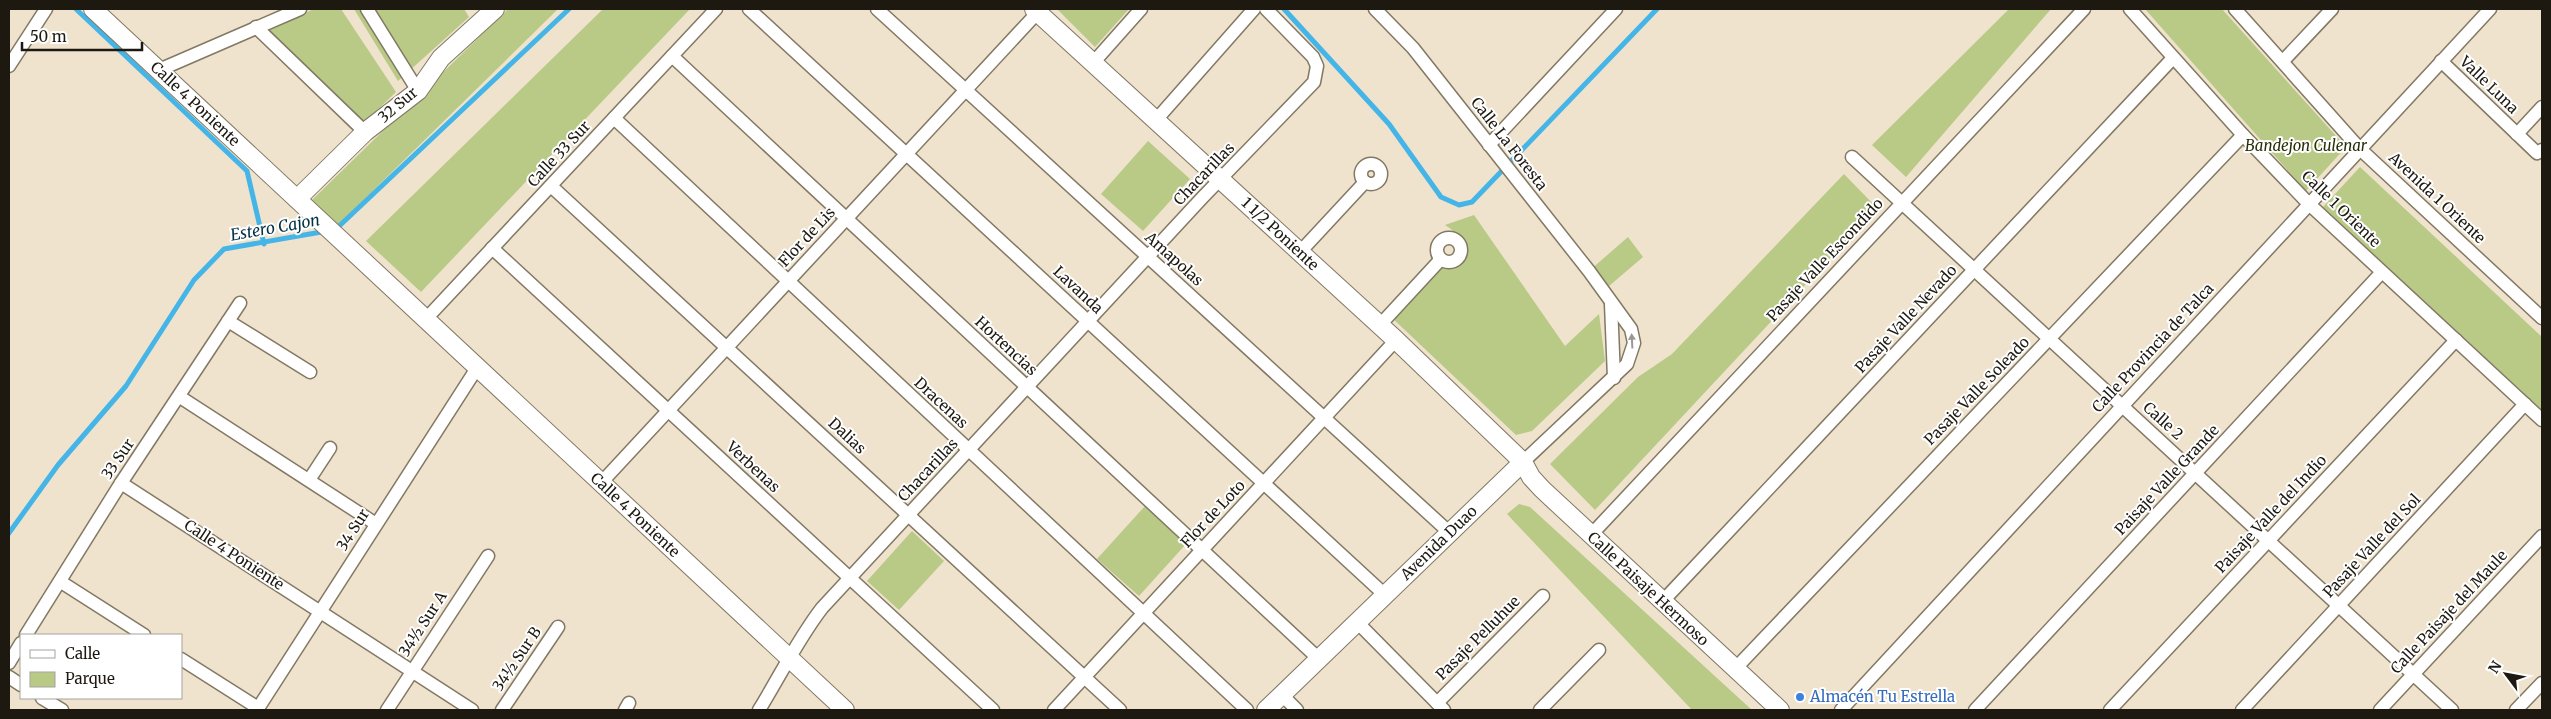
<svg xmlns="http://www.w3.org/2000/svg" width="2551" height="719" font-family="Merriweather,serif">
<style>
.green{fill:#b8ca86}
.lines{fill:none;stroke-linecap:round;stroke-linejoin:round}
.stream{stroke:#45b5e8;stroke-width:5}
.street-casing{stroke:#827864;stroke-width:15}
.secondary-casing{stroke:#827864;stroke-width:20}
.street{stroke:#fff;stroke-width:12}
.secondary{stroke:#fff;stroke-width:18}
.oneway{fill:#999894}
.shop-dot{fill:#3f7fe0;stroke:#fff;stroke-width:2}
.labels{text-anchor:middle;stroke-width:4;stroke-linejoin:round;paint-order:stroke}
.street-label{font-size:15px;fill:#1d1911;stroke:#fff}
.park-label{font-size:15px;font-style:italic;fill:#272f06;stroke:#fff}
.shop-label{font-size:15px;fill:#366cbe;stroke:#fff;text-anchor:start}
.water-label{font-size:16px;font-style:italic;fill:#003145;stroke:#fff}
</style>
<rect width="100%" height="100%" fill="#efe3cd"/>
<!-- green -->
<g class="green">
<polygon points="314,9 341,9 396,92 364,123 266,30"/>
<polygon points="354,9 464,9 469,17 398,81"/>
<polygon points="508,9 558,9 338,225 311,201"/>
<polygon points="603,9 690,9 421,292 366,241"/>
<polygon points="1057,9 1129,9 1095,47"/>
<polygon points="2009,9 2051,9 1906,177 1872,145"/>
<polygon points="2145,9 2222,9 2346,147 2306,191"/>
<polygon points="1148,141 1190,179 1143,231 1101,194"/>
<polygon points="2360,167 2542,337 2542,410 2323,207"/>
<polygon points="1844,174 1877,208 1595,510 1550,464 1638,377 1672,354"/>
<path d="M1474 215 1565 346 1599 314 1605 361 1532 431 1516 435 1390 316 1443 263H1452C1469 245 1463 237 1445 225Z"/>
<polygon points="1628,237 1643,257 1602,292 1589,271"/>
<polygon points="1519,504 1530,507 1752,710 1692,710 1507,514"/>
<polygon points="1145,506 1186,544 1139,596 1097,559"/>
<polygon points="912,531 944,561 899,610 867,581"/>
</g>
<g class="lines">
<!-- stream -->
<g class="stream">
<polyline points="76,9 247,171 264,244"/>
<polyline points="1284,9 1389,124 1441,197 1459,205 1472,202 1657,9"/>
<polyline points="335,230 569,9"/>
<polyline points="9,533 58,465 126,386 194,280 224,249 327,231"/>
</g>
<!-- street casing -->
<g class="street-casing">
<g id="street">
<polyline points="367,9 418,91"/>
<polyline points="749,9 1385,595"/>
<polyline points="877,9 1450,533"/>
<polyline points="1375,9 1413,48 1589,271 1631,329 1634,343 1627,364 1523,462"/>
<polyline points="2130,9 2243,135 2309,204 2542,420"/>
<polyline points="2235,9 2360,149 2542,318"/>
<polyline points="256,27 365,132"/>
<polyline points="672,56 1319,659"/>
<polyline points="2283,61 2332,9"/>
<polyline points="2441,61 2537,153 2542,150"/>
<polyline points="1093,63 1141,9"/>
<polyline points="9,66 46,9"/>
<polyline points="159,70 300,9"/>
<polyline points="614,118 1247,710"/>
<polyline points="1156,120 1254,9"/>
<polyline points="2517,134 2542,107"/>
<polyline points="1489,145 1616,9"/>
<polyline points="1852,157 2452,710"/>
<circle cx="1371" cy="174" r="10"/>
<polyline points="551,186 1120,710"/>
<circle cx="1449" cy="250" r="12"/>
<polyline points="492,248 993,710"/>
<polyline points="1300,252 1365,182"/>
<polyline points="1611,304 1614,378"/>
<polyline points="425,320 716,9"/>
<polyline points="228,321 310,372"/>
<polyline points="1380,325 1441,259"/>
<polyline points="180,397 376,524"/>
<polyline points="309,480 330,448"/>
<polyline points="121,483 472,710"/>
<polyline points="601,483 1038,12"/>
<polyline points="1591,535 2084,9"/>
<polyline points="61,582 144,635"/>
<polyline points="1662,602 2173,58"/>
<polyline points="1357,622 1444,710"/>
<polyline points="26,635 121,483 240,303"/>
<polyline points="181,659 258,708"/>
<polyline points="9,663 21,643"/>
<polyline points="1734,670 2243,135"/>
<polyline points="9,677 21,685"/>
<polyline points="1282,695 1297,710"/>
<polyline points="42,698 62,710"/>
<polyline points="1437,703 1543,596"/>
<polyline points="257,710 477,368"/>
<polyline points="387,710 488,556"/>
<polyline points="502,710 558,627"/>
<polyline points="625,710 629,703"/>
<path d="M759 710C780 676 798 639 822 608L1202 198 1314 82 1317 66 1313 57 1266 9"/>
<polyline points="1054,710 1396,340"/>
<polyline points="1540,710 1599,650"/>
<polyline points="1841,710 2490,9"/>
<polyline points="1975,710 2382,272"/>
<polyline points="2110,710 2456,340"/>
<polyline points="2242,710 2525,404"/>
<polyline points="2380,710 2542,536"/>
<polyline points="2516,710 2542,683"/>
</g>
</g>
<!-- secondary casing -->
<g class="secondary-casing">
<g id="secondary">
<polyline points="93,9 845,710"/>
<polyline points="1034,9 1396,340 1523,462 1531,477 1542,489 1780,710"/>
<polyline points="297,199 365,132 418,91 441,58 495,9"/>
<polyline points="1266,710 1523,462"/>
</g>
</g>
<!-- street -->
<use href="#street" class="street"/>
<!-- secondary -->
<use href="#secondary" class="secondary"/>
</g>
<!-- one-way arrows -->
<defs><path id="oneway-solid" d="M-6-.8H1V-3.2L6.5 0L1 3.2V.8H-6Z" transform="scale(1.25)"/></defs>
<use class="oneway" href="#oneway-solid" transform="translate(1632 341) rotate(-93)"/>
<!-- markers -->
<circle class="shop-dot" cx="1800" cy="697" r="5"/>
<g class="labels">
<!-- street labels -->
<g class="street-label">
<text transform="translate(2489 85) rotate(44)" y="5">Valle Luna</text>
<text transform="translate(195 104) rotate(43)" y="5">Calle 4 Poniente</text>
<text transform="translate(398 105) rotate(-40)" y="5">32 Sur</text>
<text transform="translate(1509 144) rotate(52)" y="5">Calle La Foresta</text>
<text transform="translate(559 154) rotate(-47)" y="5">Calle 33 Sur</text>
<text transform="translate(1204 174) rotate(-46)" y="5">Chacarillas</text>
<text transform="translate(2437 198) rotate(43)" y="5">Avenida 1 Oriente</text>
<text transform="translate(2341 209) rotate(44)" y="5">Calle 1 Oriente</text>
<text transform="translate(1280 234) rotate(43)" y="5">1 1/2 Poniente</text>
<text transform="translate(807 237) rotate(-47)" y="5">Flor de Lis</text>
<text transform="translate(1174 259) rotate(42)" y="5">Amapolas</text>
<text transform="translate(1825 260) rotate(-47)" y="5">Pasaje Valle Escondido</text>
<text transform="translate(1078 290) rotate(43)" y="5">Lavanda</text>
<text transform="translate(1906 319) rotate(-47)" y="5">Pasaje Valle Nevado</text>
<text transform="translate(1006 346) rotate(43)" y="5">Hortencias</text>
<text transform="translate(2153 348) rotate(-47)" y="5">Calle Provincia de Talca</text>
<text transform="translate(1977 391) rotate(-46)" y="5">Pasaje Valle Soleado</text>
<text transform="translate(941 403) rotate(43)" y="5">Dracenas</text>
<text transform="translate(2163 421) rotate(42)" y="5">Calle 2</text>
<text transform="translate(847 436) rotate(43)" y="5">Dalias</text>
<text transform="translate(118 459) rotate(-56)" y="5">33 Sur</text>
<text transform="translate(753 467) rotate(43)" y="5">Verbenas</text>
<text transform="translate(928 470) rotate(-47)" y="5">Chacarillas</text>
<text transform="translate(2167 480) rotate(-47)" y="5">Paisaje Valle Grande</text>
<text transform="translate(1213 514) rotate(-47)" y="5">Flor de Loto</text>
<text transform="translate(2271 514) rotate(-47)" y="5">Paisaje Valle del Indio</text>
<text transform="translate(635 515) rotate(43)" y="5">Calle 4 Poniente</text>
<text transform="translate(353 530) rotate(-57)" y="5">34 Sur</text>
<text transform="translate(1439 543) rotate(-44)" y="5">Avenida Duao</text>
<text transform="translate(2372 546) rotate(-47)" y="5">Pasaje Valle del Sol</text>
<text transform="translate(234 555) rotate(33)" y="5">Calle 4 Poniente</text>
<text transform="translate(1648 589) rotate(43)" y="5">Calle Paisaje Hermoso</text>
<text transform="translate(2449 612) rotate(-47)" y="5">Calle Paisaje del Maule</text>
<text transform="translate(423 624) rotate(-57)" y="5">34½ Sur A</text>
<text transform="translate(1478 638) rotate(-45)" y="5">Pasaje Pelluhue</text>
<text transform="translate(517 659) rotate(-56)" y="5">34½ Sur B</text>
</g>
<!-- park labels -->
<g class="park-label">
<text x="2306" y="151">Bandejon Culenar</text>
</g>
<!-- shop labels -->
<g class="shop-label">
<text x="1810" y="702">Almacén Tu Estrella</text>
</g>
<!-- water labels -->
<g class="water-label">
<text transform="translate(275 227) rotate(-10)" y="6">Estero Cajon</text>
</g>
</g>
<!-- border -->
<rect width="2551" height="719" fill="none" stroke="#1d1911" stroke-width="20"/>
<!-- legend -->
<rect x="20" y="634" width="162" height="65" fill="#ffffff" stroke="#a5a3a0"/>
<rect x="30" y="650" width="25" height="8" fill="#ffffff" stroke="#a5a3a0"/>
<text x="65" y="659" font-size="15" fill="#1d1911">Calle</text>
<rect x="30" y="672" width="25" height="15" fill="#b8ca86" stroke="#a5a3a0"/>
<text x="65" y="684" font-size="15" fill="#1d1911">Parque</text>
<!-- north arrow -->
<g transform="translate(2506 674) rotate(302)" stroke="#ffffff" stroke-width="4" paint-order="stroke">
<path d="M0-4L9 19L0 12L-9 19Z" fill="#1d1911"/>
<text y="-8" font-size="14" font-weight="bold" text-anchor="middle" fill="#1d1911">N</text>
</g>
<!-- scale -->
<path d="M22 42v8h120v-8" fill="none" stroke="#1d1911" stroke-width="2.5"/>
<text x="30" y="42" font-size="15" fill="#1d1911" stroke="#ffffff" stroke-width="4" paint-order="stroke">50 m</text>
</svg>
